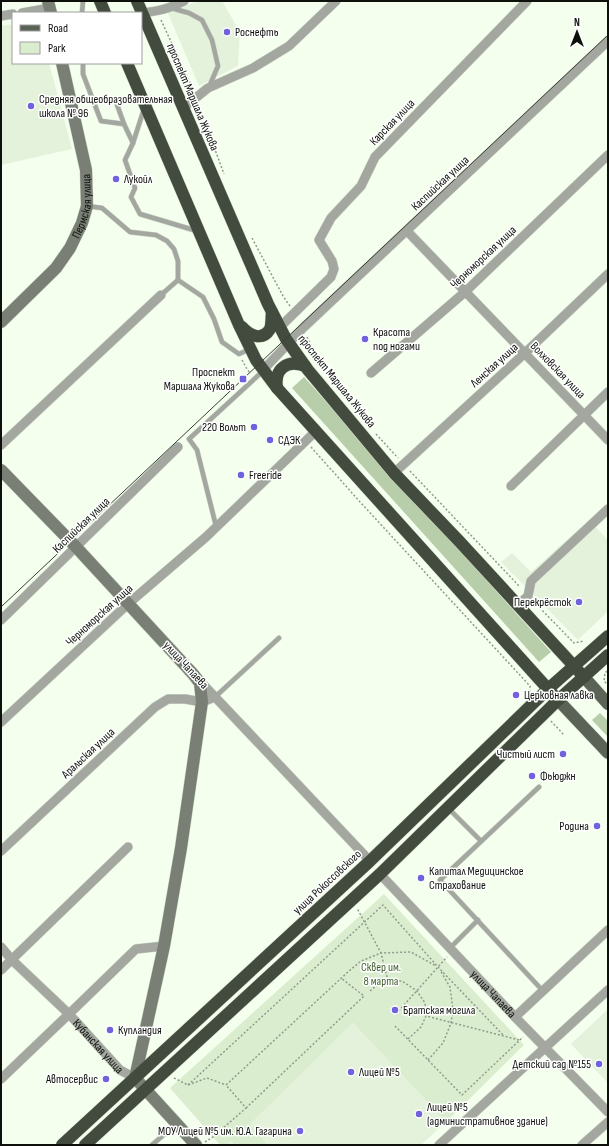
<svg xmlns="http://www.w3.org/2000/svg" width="609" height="1146" font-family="'Sofia Sans Condensed',sans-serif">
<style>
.built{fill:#e4f2dc}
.green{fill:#daeecf}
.forest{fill:#b8ceaa}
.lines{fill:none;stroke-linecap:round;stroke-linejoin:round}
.lane-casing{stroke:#cfd9ca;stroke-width:5.5}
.street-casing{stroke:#cfd9ca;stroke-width:10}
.secondary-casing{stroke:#cfd9ca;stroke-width:13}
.primary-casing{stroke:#cfd9ca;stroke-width:13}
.highway-casing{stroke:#cfd9ca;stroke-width:13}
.path{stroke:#929a8e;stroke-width:1.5;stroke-dasharray:2 2;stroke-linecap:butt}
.lane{stroke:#a3a7a0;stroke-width:4.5}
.street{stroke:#a3a7a0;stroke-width:9}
.secondary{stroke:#797f75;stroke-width:12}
.primary{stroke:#5b6357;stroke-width:12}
.highway{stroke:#424b3d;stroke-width:12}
.tram{stroke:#3a3e37;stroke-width:1}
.poi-dot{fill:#6f62dc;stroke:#fff;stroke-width:1.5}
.labels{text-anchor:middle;stroke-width:3;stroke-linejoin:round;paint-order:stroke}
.poi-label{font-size:12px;fill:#0d100b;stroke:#fff;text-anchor:start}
.street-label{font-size:12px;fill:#0d100b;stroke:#fff}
.park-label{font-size:12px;fill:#42602d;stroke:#fff}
</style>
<rect width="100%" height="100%" fill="#f4ffee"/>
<!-- built -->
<g class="built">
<polygon points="200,1 222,1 240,32 238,66 199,86 167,11"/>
<polygon points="13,24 13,63 49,63 72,149 1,165 1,26"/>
<polygon points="589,520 608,540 608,611 578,640 501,562 512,553 531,572"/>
<polygon points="608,1009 608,1083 571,1044"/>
<polygon points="353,1023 446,1122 421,1145 227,1145"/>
</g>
<!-- green -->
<polygon class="green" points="384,894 524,1045 446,1122 353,1023 250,1124 268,1145 235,1145 231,1141 227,1145 220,1145 170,1088"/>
<!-- forest -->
<g class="forest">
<polygon points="304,377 551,652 539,662 292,388"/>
<polygon points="600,713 608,721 608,737 592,720"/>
</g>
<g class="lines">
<!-- lane casing -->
<g class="lane-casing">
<g id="lane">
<polyline points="171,8 189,13 202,20 212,40 218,66 209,87"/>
<polyline points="82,13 83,1"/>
<polyline points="83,63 83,74 101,121 124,124"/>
<polyline points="115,99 124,124 133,143"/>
<polyline points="144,109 133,143 125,160 135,188 131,197 140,214 197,231"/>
<polyline points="87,206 102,208 130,232 156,235 167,241 174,249 178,261 178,280"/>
<polyline points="161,295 178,280 203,297 214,319 222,342 239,354 250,349"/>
<polyline points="216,526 197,450 189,439 263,371"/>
<polyline points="215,697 279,638"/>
<polyline points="539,787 440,880 543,991"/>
<polyline points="448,808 481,841"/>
<polyline points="450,948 478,920"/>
<polyline points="152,1145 176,1124"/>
</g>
</g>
<!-- street casing -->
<g class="street-casing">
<g id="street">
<polyline points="22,13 50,8"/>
<path d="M142 13C159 11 168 9 184 1"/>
<polyline points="1,16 13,14"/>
<polyline points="183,108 208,88 253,68 289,46 336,1"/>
<polyline points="407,231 608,440"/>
<polyline points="279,328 331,277 334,269 332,261 319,240 331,218 361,186 375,157 527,1"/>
<polyline points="263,370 303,328 608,41"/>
<polyline points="371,373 465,292 608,155"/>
<polyline points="1,445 161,295"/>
<polyline points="394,473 525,353 608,274"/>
<polyline points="511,486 608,392"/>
<polyline points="518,605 528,596 531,581 608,509"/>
<polyline points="1,620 178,447"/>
<polyline points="198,679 370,861"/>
<polyline points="1,722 129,603 206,537 316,431"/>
<polyline points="1,851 155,707 168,699 185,699 202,702 215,697"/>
<path id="s1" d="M380 874 515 1017 608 1112"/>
<path id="s2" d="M1 947 12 960 69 1014 120 1070 135 1078"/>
<polyline points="1,970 128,847"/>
<polyline points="515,1017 608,930"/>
<polyline points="1,1079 69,1014 136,949 164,946"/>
<path d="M439 1145C495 1093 552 1042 608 990"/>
<polyline points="582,1145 608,1122"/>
</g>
</g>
<!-- secondary casing -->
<g class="secondary-casing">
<g id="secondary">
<polyline points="48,1 51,13"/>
<path id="s3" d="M1 322 56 268 70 248 82 223 87 206 86 170 62 63"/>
<polyline points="1,470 76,547 193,674 200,683 202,702 181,848 164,946 135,1078 196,1145"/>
</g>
</g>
<!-- primary casing -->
<g class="primary-casing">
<g id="primary">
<polyline points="584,677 608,704"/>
<polyline points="558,700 608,753"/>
</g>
</g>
<!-- highway casing -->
<g class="highway-casing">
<g id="highway">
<polyline points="100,1 105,13"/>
<polyline points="137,1 268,304 286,339 308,370 394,473 459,541 584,677"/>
<polyline points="127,63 239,325 256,360 277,388 558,700"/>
<path d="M242 327C249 335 262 342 270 329 272 324 271 318 272 312"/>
<path d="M277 388C274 369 287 359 305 366"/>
<polyline points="62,1145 370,861 548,689 608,636"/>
<polyline points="85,1145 380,874 558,700 608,655"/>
</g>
</g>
<!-- path -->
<g class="path">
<polyline points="161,20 193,89"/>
<polyline points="199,106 224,174"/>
<polyline points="252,238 283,296 290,306"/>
<polyline points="307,337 317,357 335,385"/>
<polyline points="242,360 247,369 250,373"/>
<polyline points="376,434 398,458"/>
<polyline points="311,447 361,503 530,686 530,692"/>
<polyline points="410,471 520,587"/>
<polyline points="534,602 574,643 584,641"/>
<polyline points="607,671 605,673 604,681 608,685"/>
<polyline points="551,721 564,735"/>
<polyline points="388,981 381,953 411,952 436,966"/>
<polyline points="370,991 376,986 388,981 402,981 417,991 425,1003 426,1016"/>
<polyline points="396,1014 447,957"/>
<polyline points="395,1026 462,1095 523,1037"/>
<polyline points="408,1039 421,1027 426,1016 519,1040"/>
<polyline points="428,1060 443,1043 451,1023 453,1010 450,987 440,970"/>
<polyline points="174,1078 188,1085 207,1078 226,1085"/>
<polyline points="188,1085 383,905 438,967 504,1036"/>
<polyline points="246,1108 364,996 341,978"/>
<polyline points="205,1142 213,1137 246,1108 226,1085 349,971 361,961 381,953 357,908"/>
</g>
<!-- lane -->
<use href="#lane" class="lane"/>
<!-- street -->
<use href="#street" class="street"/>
<!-- secondary -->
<use href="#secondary" class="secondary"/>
<!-- primary -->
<use href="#primary" class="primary"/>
<!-- highway -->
<use href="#highway" class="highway"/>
<!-- tram -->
<polyline class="tram" points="1,607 608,35"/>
</g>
<!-- markers -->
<g class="poi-dot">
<circle cx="227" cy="32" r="4"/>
<circle cx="31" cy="106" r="4"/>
<circle cx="116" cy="179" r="4"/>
<circle cx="365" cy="339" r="4"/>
<rect x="239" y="375" width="8" height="8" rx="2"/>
<circle cx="254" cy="427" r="4"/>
<circle cx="270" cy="440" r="4"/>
<circle cx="241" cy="475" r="4"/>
<circle cx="579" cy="602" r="4"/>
<circle cx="516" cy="695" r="4"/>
<circle cx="563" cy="754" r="4"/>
<circle cx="532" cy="776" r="4"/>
<circle cx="597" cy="826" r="4"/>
<circle cx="421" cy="878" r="4"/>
<circle cx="395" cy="1010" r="4"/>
<circle cx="110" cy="1030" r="4"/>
<circle cx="599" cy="1064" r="4"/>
<circle cx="351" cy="1072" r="4"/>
<circle cx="106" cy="1079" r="4"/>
<circle cx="419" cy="1114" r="4"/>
<circle cx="300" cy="1131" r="4"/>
</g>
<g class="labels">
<!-- poi labels -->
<g class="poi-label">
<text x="235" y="36">Роснефть</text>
<text x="39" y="103">Средняя общеобразовательная<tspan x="39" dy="14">школа № 96</tspan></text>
<text x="124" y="183">Лукойл</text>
<text x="373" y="336">Красота<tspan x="373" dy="14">под ногами</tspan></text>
<text x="235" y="376" text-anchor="end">Проспект<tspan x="235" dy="14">Маршала Жукова</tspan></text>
<text x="246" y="431" text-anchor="end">220 Вольт</text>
<text x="278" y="444">СДЭК</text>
<text x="249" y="479">Freeride</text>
<text x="571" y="606" text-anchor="end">Перекрёсток</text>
<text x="524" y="699">Церковная лавка</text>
<text x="555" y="758" text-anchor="end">Чистый лист</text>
<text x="540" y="780">Фьюджн</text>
<text x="589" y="830" text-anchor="end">Родина</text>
<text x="429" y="875">Капитал Медицинское<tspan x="429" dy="14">Страхование</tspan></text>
<text x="403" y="1014">Братская могила</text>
<text x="118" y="1034">Купландия</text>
<text x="591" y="1068" text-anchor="end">Детский сад №155</text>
<text x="359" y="1076">Лицей №5</text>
<text x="98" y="1083" text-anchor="end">Автосервис</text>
<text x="427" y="1111">Лицей №5<tspan x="427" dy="14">(административное здание)</tspan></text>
<text x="292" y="1135" text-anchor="end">МОУ Лицей №5 им. Ю.А. Гагарина</text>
</g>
<!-- street labels -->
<g class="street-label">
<text transform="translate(193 97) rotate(67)" y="4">проспект Маршала Жукова</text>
<text transform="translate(392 122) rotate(-46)" y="4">Карская улица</text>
<text transform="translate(440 183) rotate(-43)" y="4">Каспийская улица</text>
<text dy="4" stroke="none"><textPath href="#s3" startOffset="146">Пермская улица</textPath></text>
<text transform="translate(483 257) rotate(-43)" y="4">Черноморская улица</text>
<text transform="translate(494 365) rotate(-42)" y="4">Ленская улица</text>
<text transform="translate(558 370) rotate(46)" y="4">Волховская улица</text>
<text transform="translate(337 381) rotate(51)" y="4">проспект Маршала Жукова</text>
<text transform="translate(81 525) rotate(-44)" y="4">Каспийская улица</text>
<text transform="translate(99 615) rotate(-42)" y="4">Черноморская улица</text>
<text transform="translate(186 665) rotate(47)" y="4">улица Чапаева</text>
<text transform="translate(88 753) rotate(-43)" y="4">Аральская улица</text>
<text transform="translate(327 882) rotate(-43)" y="4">улица Рокоссовского</text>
<text dy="4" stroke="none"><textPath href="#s1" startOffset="165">улица Чапаева</textPath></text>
<text dy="4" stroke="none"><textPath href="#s2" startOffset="139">Кубанская улица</textPath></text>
</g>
<!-- park labels -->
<g class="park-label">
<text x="381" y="971">Сквер им.<tspan x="381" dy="14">8 марта</tspan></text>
</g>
</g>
<!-- border -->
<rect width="609" height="1146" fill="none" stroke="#0d100b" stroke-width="4"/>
<!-- legend -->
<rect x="12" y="12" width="130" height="52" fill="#ffffff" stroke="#9e9f9d"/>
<rect x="20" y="25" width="20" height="6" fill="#5b6357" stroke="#9e9f9d"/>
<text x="48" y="32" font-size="12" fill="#0d100b">Road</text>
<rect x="20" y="42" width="20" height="12" fill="#daeecf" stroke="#9e9f9d"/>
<text x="48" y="52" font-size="12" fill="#0d100b">Park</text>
<!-- north arrow -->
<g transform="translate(577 32)" stroke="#ffffff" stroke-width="3" paint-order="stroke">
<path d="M0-3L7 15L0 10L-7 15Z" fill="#0d100b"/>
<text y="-6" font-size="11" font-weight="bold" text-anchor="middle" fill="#0d100b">N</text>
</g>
</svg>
